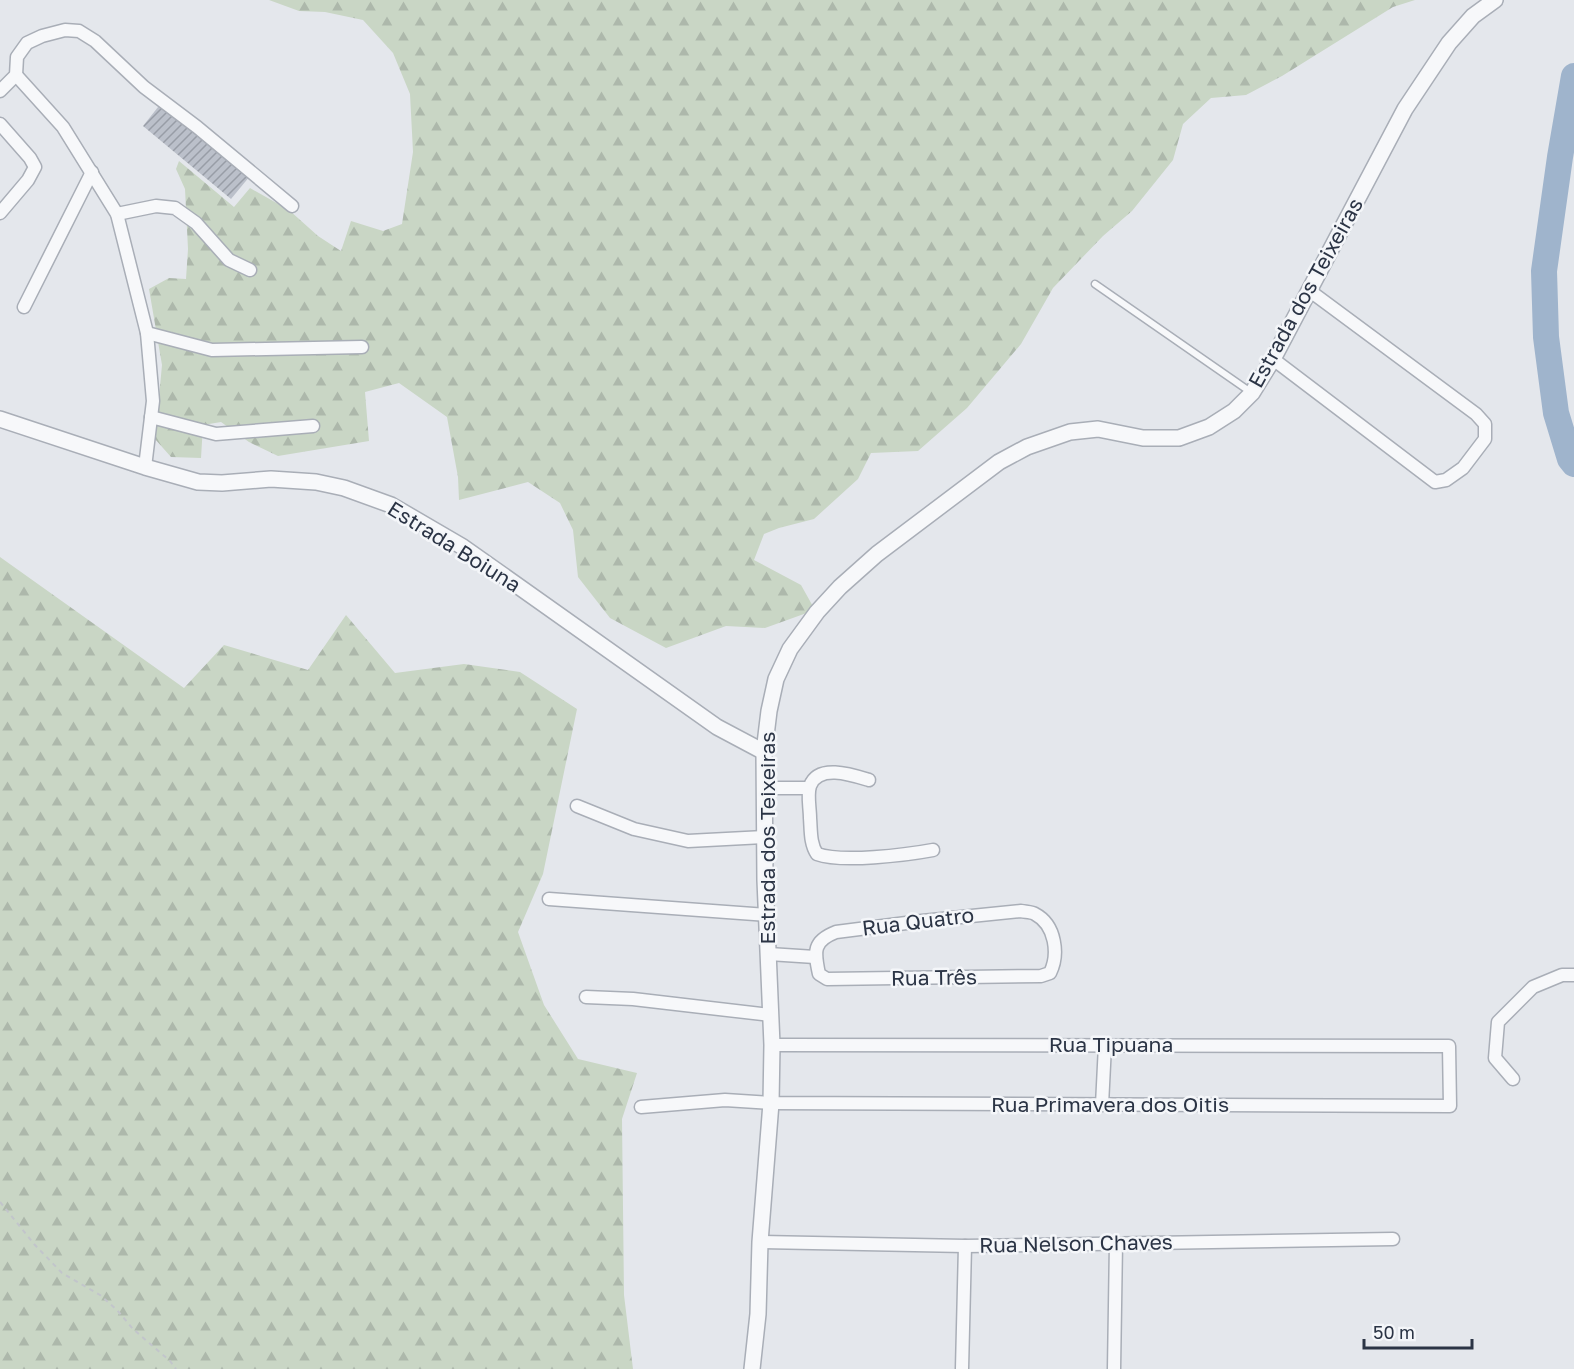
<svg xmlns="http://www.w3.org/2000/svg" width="1574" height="1369" font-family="'Golos Text',sans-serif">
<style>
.forest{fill:url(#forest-firs)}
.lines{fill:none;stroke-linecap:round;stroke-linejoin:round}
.river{stroke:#9fb4cc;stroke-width:26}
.building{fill:url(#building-hatch)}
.service-casing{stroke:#a9aeb7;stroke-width:9}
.minor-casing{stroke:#a9aeb7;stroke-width:15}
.tertiary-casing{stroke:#a9aeb7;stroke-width:18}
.path{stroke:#c2c5cb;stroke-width:2;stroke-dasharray:4.5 4.5;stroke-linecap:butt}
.service{stroke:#f7f8fa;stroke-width:6}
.minor{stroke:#f7f8fa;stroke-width:12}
.tertiary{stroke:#f7f8fa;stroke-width:15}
.labels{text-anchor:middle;stroke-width:5;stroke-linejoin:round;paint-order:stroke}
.street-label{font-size:21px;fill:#2b3445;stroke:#f4f6f9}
</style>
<defs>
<pattern id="forest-firs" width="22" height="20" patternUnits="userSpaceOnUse" patternTransform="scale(1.5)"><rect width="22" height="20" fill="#c9d6c5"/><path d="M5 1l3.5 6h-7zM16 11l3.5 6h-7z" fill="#adb8ab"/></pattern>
<pattern id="building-hatch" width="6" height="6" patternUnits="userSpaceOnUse" patternTransform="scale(1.5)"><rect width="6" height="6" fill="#bbc0ca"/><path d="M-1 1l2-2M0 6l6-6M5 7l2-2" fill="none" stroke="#989da6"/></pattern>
</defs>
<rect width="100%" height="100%" fill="#e4e7ec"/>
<!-- forest -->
<g class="forest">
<polygon points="269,0 1415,0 1393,7 1282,76 1246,95 1211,98 1183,124 1173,160 1132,211 1103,236 1053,288 1021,344 967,408 918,451 871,453 858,479 814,519 779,528 764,534 754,560 801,585 815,610 765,628 726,626 666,648 610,618 578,577 573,530 560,503 528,482 459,500 458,477 447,417 399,383 365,392 369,441 278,456 249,442 221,422 203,425 201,458 171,457 155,439 162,365 149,289 169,278 186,279 188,249 185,189 176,169 179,161 234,207 250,188 289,210 318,236 341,251 351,221 383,231 402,224 413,152 410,94 393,53 363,20 325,12 299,11"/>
<polygon points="0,557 184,688 224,645 308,670 346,615 395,673 464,664 520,672 577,709 543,874 518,932 544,1005 578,1059 637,1073 622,1119 624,1295 633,1369 0,1369"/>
</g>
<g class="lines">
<!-- river -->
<polyline class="river" points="1574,76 1560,157 1544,271 1546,337 1556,413 1570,459 1574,464"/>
</g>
<!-- building -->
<polygon class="building" points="162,102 250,176 231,199 143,126"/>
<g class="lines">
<!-- service casing -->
<g class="service-casing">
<polyline id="service" points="1095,284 1252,393"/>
</g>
<!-- minor casing -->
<g class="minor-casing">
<g id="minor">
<polyline points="16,75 63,127 117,214 147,333 153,401 145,467"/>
<polyline points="0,91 16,75 17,57 27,43 42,36 65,30 79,31 95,41 144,87 197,127 292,206"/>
<polyline points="0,124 30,158 35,167 28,180 0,213"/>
<polyline points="117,214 156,206 175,208 196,223 229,260 250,270"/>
<polyline points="24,307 92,172"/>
<polyline points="147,333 212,350 362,347"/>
<polyline points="1273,359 1435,482 1446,480 1463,468 1485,439 1485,424 1476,414 1310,291"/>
<polyline points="151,417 216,434 313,426"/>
<path d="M869 780C853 775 818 763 810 786 807 795 810 808 810 818 811 830 810 844 817 854 842 863 906 855 933 850"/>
<polyline points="765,788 809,788"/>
<polyline points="577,806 634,829 688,841 765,837"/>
<polyline points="549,899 768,915"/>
<path d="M1021 911C1026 912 1032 912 1035 914 1056 925 1059 955 1050 973L1041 976 827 979 819 974C814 951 813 941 836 932L922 921Z"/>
<polyline points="769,954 815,957"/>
<polyline points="586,997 633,999 770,1015"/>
<polyline points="1513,1079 1495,1058 1498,1022 1533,987 1562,975 1574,975"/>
<polyline points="1102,1105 1105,1045"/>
<polyline points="641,1107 725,1100 771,1103 1450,1106 1449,1046 772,1045"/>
<polyline points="760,1242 965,1246 1393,1239"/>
<polyline points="962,1369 965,1246"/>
<polyline points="1114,1369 1116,1243"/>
</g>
</g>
<!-- tertiary casing -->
<g class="tertiary-casing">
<g id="tertiary">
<polyline points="0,419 145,467 198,482 222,483 271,479 316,482 344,488 391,505 463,547 717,727 764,752"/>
<polyline points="752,1369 758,1314 760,1242 771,1103 772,1045 765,880 764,752 769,711 776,679 790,649 817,612 840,587 877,554 999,462 1027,447 1070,432 1098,429 1143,438 1179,438 1209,427 1234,411 1252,393 1273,359 1405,109 1449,43 1473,16 1495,0"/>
</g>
</g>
<!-- path -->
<polyline class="path" points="0,1202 34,1244 62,1273 100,1295 117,1310 133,1329 170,1361 176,1369"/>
<!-- service -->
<use href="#service" class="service"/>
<!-- minor -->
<use href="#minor" class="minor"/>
<!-- tertiary -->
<use href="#tertiary" class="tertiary"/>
</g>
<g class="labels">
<!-- street labels -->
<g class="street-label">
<text transform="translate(1306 293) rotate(-61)" y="7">Estrada dos Teixeiras</text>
<text transform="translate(454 547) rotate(32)" y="7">Estrada Boiuna</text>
<text transform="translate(768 838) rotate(-90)" y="7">Estrada dos Teixeiras</text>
<text transform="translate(918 922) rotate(-7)" y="7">Rua Quatro</text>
<text transform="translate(934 978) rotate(-1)" y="7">Rua Três</text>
<text x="1111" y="1052">Rua Tipuana</text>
<text x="1110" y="1112">Rua Primavera dos Oitis</text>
<text transform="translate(1076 1244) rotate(-1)" y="7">Rua Nelson Chaves</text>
</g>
</g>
<!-- scale -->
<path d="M1364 1339v9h108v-9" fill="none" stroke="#2b3445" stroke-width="3"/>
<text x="1373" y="1339" font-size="18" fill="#2b3445" stroke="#f4f6f9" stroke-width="4.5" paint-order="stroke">50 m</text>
</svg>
